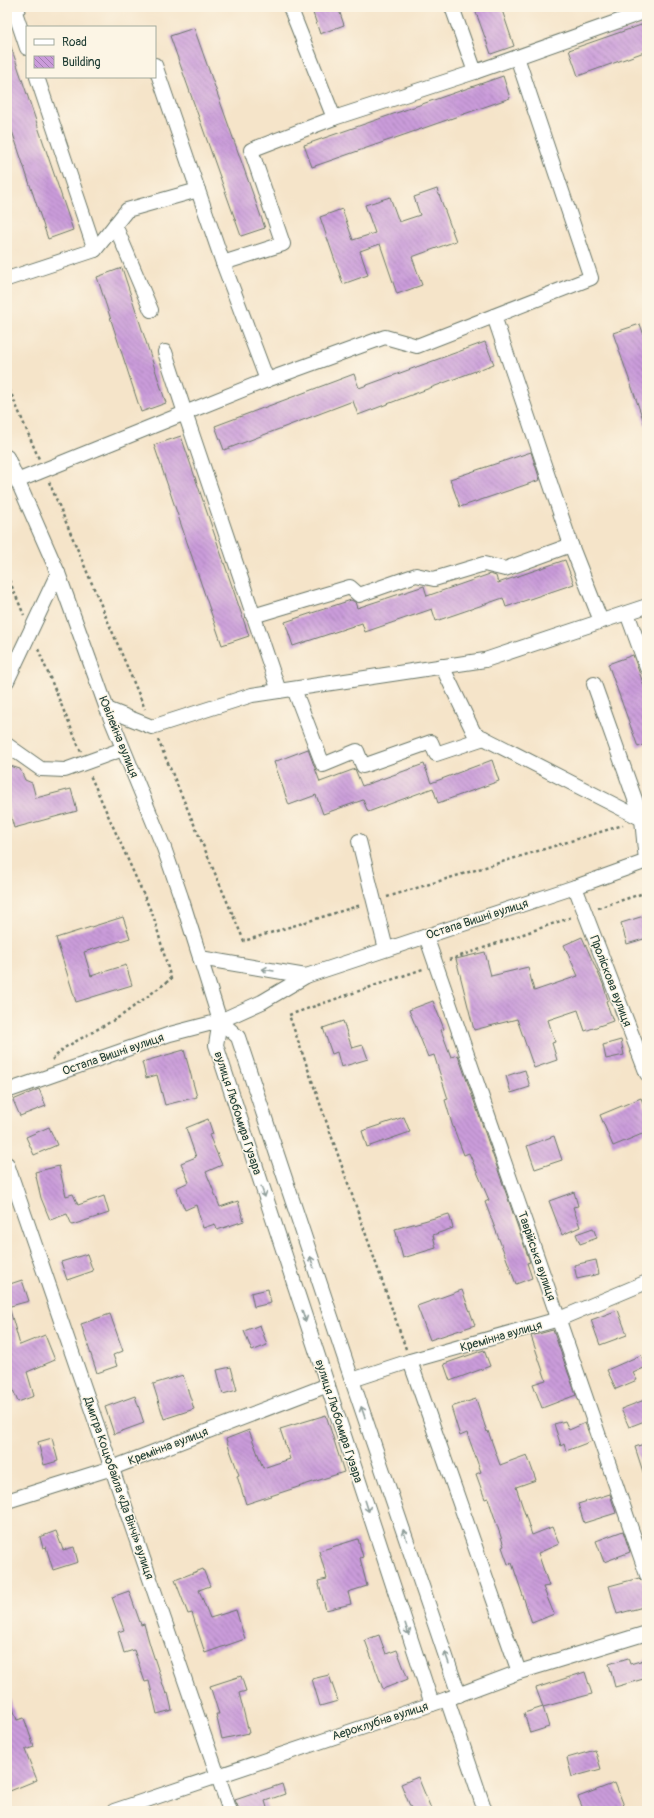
<svg xmlns="http://www.w3.org/2000/svg" width="654" height="1818" font-family="Pangolin,sans-serif">
<style>
.building{fill:url(#building-back-hatch)}
.lines{fill:none;stroke-linecap:round;stroke-linejoin:round}
.minor-casing{stroke:#6a7768;stroke-width:16}
.path{stroke:#6a7768;stroke-width:2.5;stroke-dasharray:3 3;stroke-linecap:butt}
.minor{stroke:#fff;stroke-width:14}
.oneway{stroke:#8f9e9a}
.labels{text-anchor:middle;stroke-width:3;stroke-linejoin:round;paint-order:stroke}
.street-label{font-size:12px;fill:#1f3d34;stroke:#fcf5e5}
</style>
<defs>
<pattern id="building-back-hatch" width="6" height="6" patternUnits="userSpaceOnUse"><rect width="6" height="6" fill="#ca9bda"/><path d="M-1 5l2 2M0 0l6 6M5-1l2 2" fill="none" stroke="#a380b2"/></pattern>
</defs>
<rect width="100%" height="100%" fill="#fcf5e5"/>
<filter id="ink" filterUnits="userSpaceOnUse"><feTurbulence type="fractalNoise" baseFrequency=".025" numOctaves="2"/><feDisplacementMap in="SourceGraphic" scale="8" xChannelSelector="R" yChannelSelector="G"/><feConvolveMatrix kernelMatrix="1 2 1 2 8 2 1 2 1" color-interpolation-filters="sRGB"/></filter>
<filter id="wash" filterUnits="userSpaceOnUse"><feTurbulence type="fractalNoise" baseFrequency=".012" numOctaves="4" result="noise"/><feDisplacementMap in="SourceGraphic" scale="16" xChannelSelector="R" yChannelSelector="G"/><feGaussianBlur stdDeviation="0.9" result="paint"/><feColorMatrix in="noise" values="0 0 0 0 0 0 0 0 0 0 0 0 0 0 0 0 0 1.4 0 .05"/><feComposite in="paint" operator="in"/></filter>
<g filter="url(#wash)">
<rect width="100%" height="100%" fill="#f5e4c9"/>
<g id="blocks">
<!-- building -->
<g class="building">
<polygon points="311,7 338,7 344,25 320,34"/>
<polygon points="474,7 501,7 514,46 491,54"/>
<polygon points="647,23 647,51 578,76 569,50"/>
<polygon points="194,28 265,228 241,236 170,36"/>
<polygon points="7,41 9,41 73,230 48,239 7,116"/>
<polygon points="503,76 510,98 312,167 304,145"/>
<polygon points="437,189 456,241 412,257 422,285 397,294 380,244 360,251 368,275 343,284 320,217 342,209 353,240 375,233 365,205 390,197 399,222 420,215 414,197"/>
<polygon points="122,268 166,403 141,412 97,277"/>
<polygon points="640,324 647,344 647,425 645,425 613,333"/>
<polygon points="485,342 494,364 358,415 353,401 224,450 215,426 354,374 359,388"/>
<polygon points="181,436 249,636 222,645 154,445"/>
<polygon points="531,452 540,480 460,507 450,479"/>
<polygon points="565,560 574,584 506,607 503,598 436,621 432,609 365,632 362,623 293,646 285,622 351,600 355,602 357,608 424,586 427,596 490,574 496,576 498,583"/>
<polygon points="633,655 647,694 647,743 638,747 608,664"/>
<polygon points="308,749 320,782 355,769 362,786 424,764 431,783 492,760 499,781 438,803 433,788 368,812 363,800 323,814 316,795 289,805 274,762"/>
<polygon points="7,765 20,769 25,780 32,783 36,798 71,789 77,811 14,828 7,802"/>
<polygon points="647,915 647,938 627,944 621,923"/>
<polygon points="123,917 130,938 84,952 91,976 126,965 132,985 76,1002 56,938"/>
<polygon points="582,937 603,984 608,1000 606,1001 613,1021 585,1031 578,1010 548,1020 555,1042 552,1043 557,1060 534,1068 517,1019 474,1030 456,959 485,952 491,976 528,967 534,991 578,976 564,945"/>
<polygon points="433,1001 444,1029 441,1030 451,1057 458,1055 530,1262 527,1263 532,1278 516,1284 485,1202 489,1200 469,1153 464,1155 452,1124 445,1100 448,1099 434,1055 428,1057 409,1010"/>
<polygon points="343,1021 352,1048 363,1045 368,1059 341,1067 337,1052 332,1054 323,1028"/>
<polygon points="621,1040 624,1055 606,1059 603,1045"/>
<polygon points="184,1050 197,1097 165,1105 157,1075 146,1078 142,1062"/>
<polygon points="525,1070 530,1087 511,1093 506,1076"/>
<polygon points="39,1089 46,1106 20,1116 13,1100"/>
<polygon points="641,1098 647,1113 647,1132 613,1146 600,1115"/>
<polygon points="404,1117 410,1132 367,1147 362,1131"/>
<polygon points="208,1119 213,1134 209,1135 222,1165 206,1172 220,1207 238,1201 244,1221 217,1230 215,1224 203,1228 196,1205 185,1210 176,1188 189,1182 181,1163 196,1157 186,1128"/>
<polygon points="49,1127 57,1145 34,1155 26,1137"/>
<polygon points="554,1136 562,1160 535,1169 527,1146"/>
<polygon points="59,1166 66,1196 73,1194 78,1205 104,1196 109,1213 72,1225 67,1214 50,1220 41,1198 35,1172"/>
<polygon points="574,1192 578,1206 573,1207 580,1227 562,1235 549,1201"/>
<polygon points="449,1214 453,1228 433,1235 436,1248 403,1258 395,1229"/>
<polygon points="593,1228 597,1238 580,1244 576,1234"/>
<polygon points="87,1254 93,1271 67,1280 61,1262"/>
<polygon points="596,1260 599,1274 577,1279 574,1265"/>
<polygon points="22,1280 29,1301 7,1307 7,1285"/>
<polygon points="268,1289 271,1303 254,1307 251,1293"/>
<polygon points="462,1290 475,1325 430,1340 417,1306"/>
<polygon points="7,1310 10,1310 20,1345 45,1335 55,1360 27,1372 34,1396 18,1402 7,1375"/>
<polygon points="618,1310 627,1335 600,1345 591,1320"/>
<polygon points="110,1314 123,1351 113,1355 117,1366 97,1373 81,1324"/>
<polygon points="260,1325 267,1345 252,1351 244,1331"/>
<polygon points="553,1330 576,1395 542,1408 533,1384 546,1380 531,1336"/>
<polygon points="484,1350 490,1366 450,1381 444,1364"/>
<polygon points="641,1355 646,1367 633,1373 637,1380 616,1389 607,1370"/>
<polygon points="231,1367 237,1390 223,1394 217,1370"/>
<polygon points="183,1375 194,1409 164,1419 153,1384"/>
<polygon points="135,1396 144,1423 114,1434 105,1407"/>
<polygon points="476,1399 487,1432 488,1431 500,1465 527,1455 536,1480 516,1487 532,1535 552,1527 559,1544 538,1553 549,1586 543,1587 554,1614 532,1623 512,1563 508,1564 502,1547 504,1546 488,1498 485,1499 476,1474 481,1472 467,1433 460,1436 451,1407"/>
<polygon points="647,1399 647,1420 629,1427 621,1409"/>
<polygon points="326,1415 344,1472 246,1504 237,1476 239,1475 226,1439 249,1430 263,1468 290,1459 280,1429"/>
<polygon points="565,1421 569,1430 585,1423 592,1441 566,1451 564,1444 561,1446 554,1424"/>
<polygon points="52,1438 58,1461 44,1465 38,1442"/>
<polygon points="647,1443 647,1477 645,1478 635,1447"/>
<polygon points="610,1494 616,1513 584,1523 578,1504"/>
<polygon points="56,1531 63,1550 74,1547 78,1562 53,1570 46,1547 43,1548 40,1537"/>
<polygon points="623,1531 630,1552 604,1562 596,1541"/>
<polygon points="358,1539 363,1557 360,1558 367,1586 348,1592 351,1604 326,1610 318,1581 327,1579 319,1551"/>
<polygon points="203,1569 210,1586 199,1590 210,1618 236,1610 245,1639 205,1653 192,1613 188,1614 175,1580"/>
<polygon points="639,1578 644,1583 647,1593 647,1606 617,1614 609,1586"/>
<polygon points="129,1591 141,1625 144,1624 150,1645 166,1694 168,1693 172,1710 157,1714 149,1681 145,1682 134,1650 124,1653 118,1632 124,1630 112,1597"/>
<polygon points="379,1635 386,1654 397,1650 408,1679 383,1689 365,1640"/>
<polygon points="628,1658 630,1664 647,1659 647,1678 615,1687 609,1664"/>
<polygon points="585,1672 592,1694 543,1707 536,1688"/>
<polygon points="329,1675 338,1701 320,1706 312,1679"/>
<polygon points="241,1676 246,1691 239,1693 249,1733 222,1739 216,1714 219,1714 210,1686"/>
<polygon points="7,1696 9,1696 17,1720 24,1718 34,1747 25,1750 37,1780 10,1791 7,1784"/>
<polygon points="543,1707 549,1727 530,1733 524,1713"/>
<polygon points="595,1750 601,1769 572,1777 567,1758"/>
<polygon points="418,1777 432,1811 412,1811 401,1784"/>
<polygon points="615,1783 626,1811 584,1811 578,1797"/>
<polygon points="282,1784 285,1794 265,1801 268,1811 240,1811 239,1809 235,1800"/>
</g>
</g>
</g>
<g filter="url(#ink)">
<use href="#blocks" fill-opacity="0" stroke="#6a7768" stroke-width="1"/>
<g class="lines">
<!-- minor casing -->
<g class="minor-casing">
<g id="minor">
<polyline points="19,7 14,9 27,48"/>
<polyline points="155,65 223,263 283,244 251,150 334,118 290,7"/>
<polyline points="475,72 647,11"/>
<polyline points="334,118 475,72 452,7"/>
<polyline points="115,225 151,310"/>
<polyline points="95,250 127,210 198,190"/>
<polyline points="223,263 267,380 385,337 417,346 591,278 517,57"/>
<polyline points="7,279 95,250 37,77"/>
<polyline points="494,316 571,545"/>
<polyline points="165,352 185,413 267,380"/>
<polyline points="7,457 58,573 107,709 164,848 181,897 220,1021 216,1045 432,1704"/>
<polyline points="17,481 185,413 279,691"/>
<polyline points="627,613 647,668"/>
<polyline points="253,616 350,587 359,595 416,575 434,579 484,564 505,569 571,545 601,621"/>
<polyline points="442,666 474,733 642,819"/>
<polyline points="7,681 58,573"/>
<polyline points="594,684 642,819 646,861"/>
<polyline points="294,689 323,765 357,751 363,766 431,742 436,754 484,738"/>
<polyline points="107,709 152,727 252,695 485,660 647,606"/>
<polyline points="7,745 41,769 65,770 123,749"/>
<polyline points="359,841 386,949"/>
<polyline points="575,887 647,1074"/>
<polyline points="426,936 647,1575"/>
<polyline points="200,958 306,976"/>
<polyline points="220,1021 238,1037 352,1380 459,1695"/>
<polyline points="7,1091 170,1034 220,1021 262,1002 306,976 575,887 647,861"/>
<polyline points="7,1164 230,1811"/>
<polyline points="410,1361 519,1672"/>
<polyline points="352,1380 410,1361 559,1319 647,1282"/>
<polyline points="7,1501 112,1468 328,1385"/>
<polyline points="447,1699 485,1811"/>
<polyline points="114,1811 447,1699 519,1672 647,1633"/>
</g>
</g>
<!-- path -->
<g class="path">
<polyline points="7,384 39,459"/>
<polyline points="49,482 145,709"/>
<polyline points="7,575 24,615"/>
<polyline points="38,649 81,752"/>
<polyline points="158,740 244,941 361,905"/>
<polyline points="387,897 623,825"/>
<polyline points="598,908 647,892"/>
<polyline points="449,960 572,917"/>
<polyline points="52,1060 64,1048 121,1016 171,979 154,918 90,775"/>
<polyline points="406,1349 289,1015 423,969"/>
</g>
<!-- minor -->
<use href="#minor" class="minor"/>
</g>
<!-- one-way arrows -->
<defs><path id="oneway-shaft" d="M-6 0H5M1.5-3L5.5 0L1.5 3" fill="none" stroke-width="1.6" stroke-linecap="round" stroke-linejoin="round"/></defs>
<g class="oneway">
<use href="#oneway-shaft" transform="translate(268 970) rotate(-171)"/>
<use href="#oneway-shaft" transform="translate(263 1192) rotate(72)"/>
<use href="#oneway-shaft" transform="translate(312 1262) rotate(-108)"/>
<use href="#oneway-shaft" transform="translate(304 1316) rotate(71)"/>
<use href="#oneway-shaft" transform="translate(363 1412) rotate(-109)"/>
<use href="#oneway-shaft" transform="translate(367 1506) rotate(72)"/>
<use href="#oneway-shaft" transform="translate(405 1535) rotate(-109)"/>
<use href="#oneway-shaft" transform="translate(407 1629) rotate(72)"/>
<use href="#oneway-shaft" transform="translate(447 1658) rotate(-109)"/>
</g>
</g>
<g class="labels">
<!-- street labels -->
<g class="street-label">
<text transform="translate(119 737) rotate(68)" y="4">Ювілейна вулиця</text>
<text transform="translate(477 919) rotate(-18)" y="4">Остапа Вишні вулиця</text>
<text transform="translate(611 981) rotate(69)" y="4">Проліскова вулиця</text>
<text transform="translate(113 1054) rotate(-19)" y="4">Остапа Вишні вулиця</text>
<text transform="translate(238 1113) rotate(72)" y="4">вулиця Любомира Гузара</text>
<text transform="translate(537 1256) rotate(71)" y="4">Таврійська вулиця</text>
<text transform="translate(501 1336) rotate(-16)" y="4">Кремінна вулиця</text>
<text transform="translate(339 1421) rotate(72)" y="4">вулиця Любомира Гузара</text>
<text transform="translate(168 1446) rotate(-21)" y="4">Кремінна вулиця</text>
<text transform="translate(119 1488) rotate(71)" y="4">Дмитра Коцюбайла «Да Вінчі» вулиця</text>
<text transform="translate(380 1721) rotate(-18)" y="4">Аероклубна вулиця</text>
</g>
</g>
<!-- margin -->
<rect width="654" height="1818" fill="none" stroke="#fcf5e5" stroke-width="24"/>
<!-- legend -->
<rect x="26" y="26" width="130" height="52" fill="#fcf5e5" stroke="#a4ab9e"/>
<rect x="34" y="39" width="20" height="6" fill="#ffffff" stroke="#a4ab9e"/>
<text x="62" y="46" font-size="12" fill="#1f3d34">Road</text>
<rect x="34" y="56" width="20" height="12" fill="url(#building-back-hatch)" stroke="#a4ab9e"/>
<text x="62" y="66" font-size="12" fill="#1f3d34">Building</text>
</svg>
